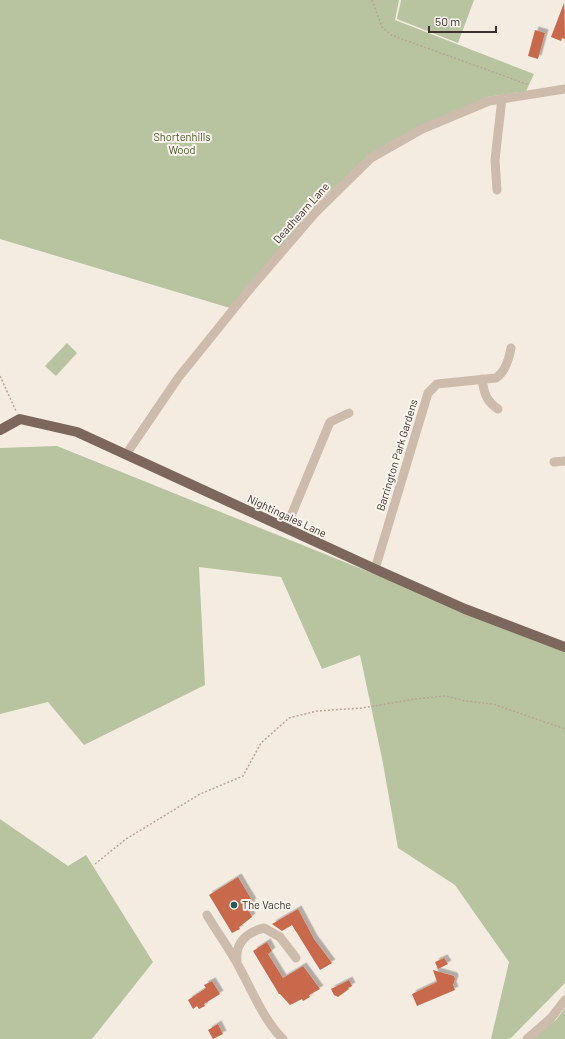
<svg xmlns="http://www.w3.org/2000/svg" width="565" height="1039" font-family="Barlow,sans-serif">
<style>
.green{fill:#b8c4a0}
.building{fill:#c8694b;filter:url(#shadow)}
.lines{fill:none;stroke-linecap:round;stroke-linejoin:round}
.path{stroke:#b9a596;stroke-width:1.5;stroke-dasharray:2 2;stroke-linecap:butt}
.minor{stroke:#cdbbac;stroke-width:9}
.major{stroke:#7d675c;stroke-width:10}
.poi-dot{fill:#1f5a5e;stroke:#fbf5ee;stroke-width:1.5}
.labels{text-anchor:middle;stroke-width:4;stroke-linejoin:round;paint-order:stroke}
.park-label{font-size:11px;fill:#4a5a2e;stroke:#fbf5ee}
.street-label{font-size:11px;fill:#3b302b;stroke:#fbf5ee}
.poi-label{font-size:11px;fill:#3b302b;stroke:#fbf5ee;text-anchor:start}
</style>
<defs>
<filter id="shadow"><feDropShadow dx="3.5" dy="-3.5" stdDeviation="0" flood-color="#0004"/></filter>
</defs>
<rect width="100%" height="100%" fill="#f4ebe1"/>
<!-- green -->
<g class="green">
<polygon points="0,0 399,0 395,20 534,74 526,91 487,97 372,154 323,198 230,308 0,239"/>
<polygon points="401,0 474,0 458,43 397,19"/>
<polygon points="67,343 77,353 56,376 45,366"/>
<polygon points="57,446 565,651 565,983 510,1039 491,1039 509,962 455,885 398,848 382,758 360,655 322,669 281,577 199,567 205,685 84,745 48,702 0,714 0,448"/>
<polygon points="0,819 68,866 86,855 153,962 92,1039 0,1039"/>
<polygon points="565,1008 565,1039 529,1039 556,1020"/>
</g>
<!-- building -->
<g class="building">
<polygon points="564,3 565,39 562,38 561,41 551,37"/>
<polygon points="535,30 545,33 538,59 528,56"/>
<polygon points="238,877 253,902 251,903 252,906 248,909 252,917 239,927 240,929 232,933 209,895"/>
<polygon points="298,909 314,939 332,963 320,970 292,925 282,931 272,924"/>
<polygon points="267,942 272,951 268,954 283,978 303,966 320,989 309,995 310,997 303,1001 302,999 290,1005 280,994 279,994 253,951"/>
<polygon points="444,958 448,964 438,969 435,962"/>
<polygon points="433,970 454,976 455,979 453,985 455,990 417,1006 412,994 437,982"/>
<polygon points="349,980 352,986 348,988 349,989 338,997 334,995 331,989"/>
<polygon points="212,981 220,994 204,1004 205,1006 199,1009 197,1006 193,1009 188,1000 206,988 204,985"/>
<polygon points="218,1024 223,1034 213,1039 208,1030"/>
</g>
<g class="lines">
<!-- path -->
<g class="path">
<polyline points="372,0 382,27 391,35 529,85"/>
<polyline points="0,376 16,411"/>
<polyline points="95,864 126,839 200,794 243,776 261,743 289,718 317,711 362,708 415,699 446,696 465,701 493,704 565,729"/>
</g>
<!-- minor -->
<g class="minor">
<polyline points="497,190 495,160 502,98"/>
<path d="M482 379C484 393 486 401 498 409"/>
<polyline points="127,453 178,378 249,290 315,213 371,158 422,129 489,101 565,89"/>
<polyline points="554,462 565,461"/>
<polyline points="286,528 330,422 349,413"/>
<path d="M375 569 428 393 437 384 496 378C505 372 509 359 511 348"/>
<path d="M207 915C217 932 229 948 238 965 251 988 264 1021 283 1039"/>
<path d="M237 960C235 943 247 932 264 928L280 937 296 958"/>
<polyline points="527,1039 551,1018 565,1000"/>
</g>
<!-- major -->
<polyline class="major" points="0,430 20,419 77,432 375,569 465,609 565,647"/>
</g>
<!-- markers -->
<circle class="poi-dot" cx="234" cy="905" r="4"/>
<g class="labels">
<!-- park labels -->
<g class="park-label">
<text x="182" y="141">Shortenhills<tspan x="182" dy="13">Wood</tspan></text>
</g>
<!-- street labels -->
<g class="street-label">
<text transform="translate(301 213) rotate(-48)" y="4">Deadhearn Lane</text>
<text transform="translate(397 455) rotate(-73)" y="4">Barrington Park Gardens</text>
<text transform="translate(287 516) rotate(25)" y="4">Nightingales Lane</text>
</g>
<!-- poi labels -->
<g class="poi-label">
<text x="242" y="909">The Vache</text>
</g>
</g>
<!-- scale -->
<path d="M429 26v6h67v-6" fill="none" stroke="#3b302b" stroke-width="2"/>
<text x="435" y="26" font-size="12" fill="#3b302b" stroke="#fbf5ee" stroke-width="3" paint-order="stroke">50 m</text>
</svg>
